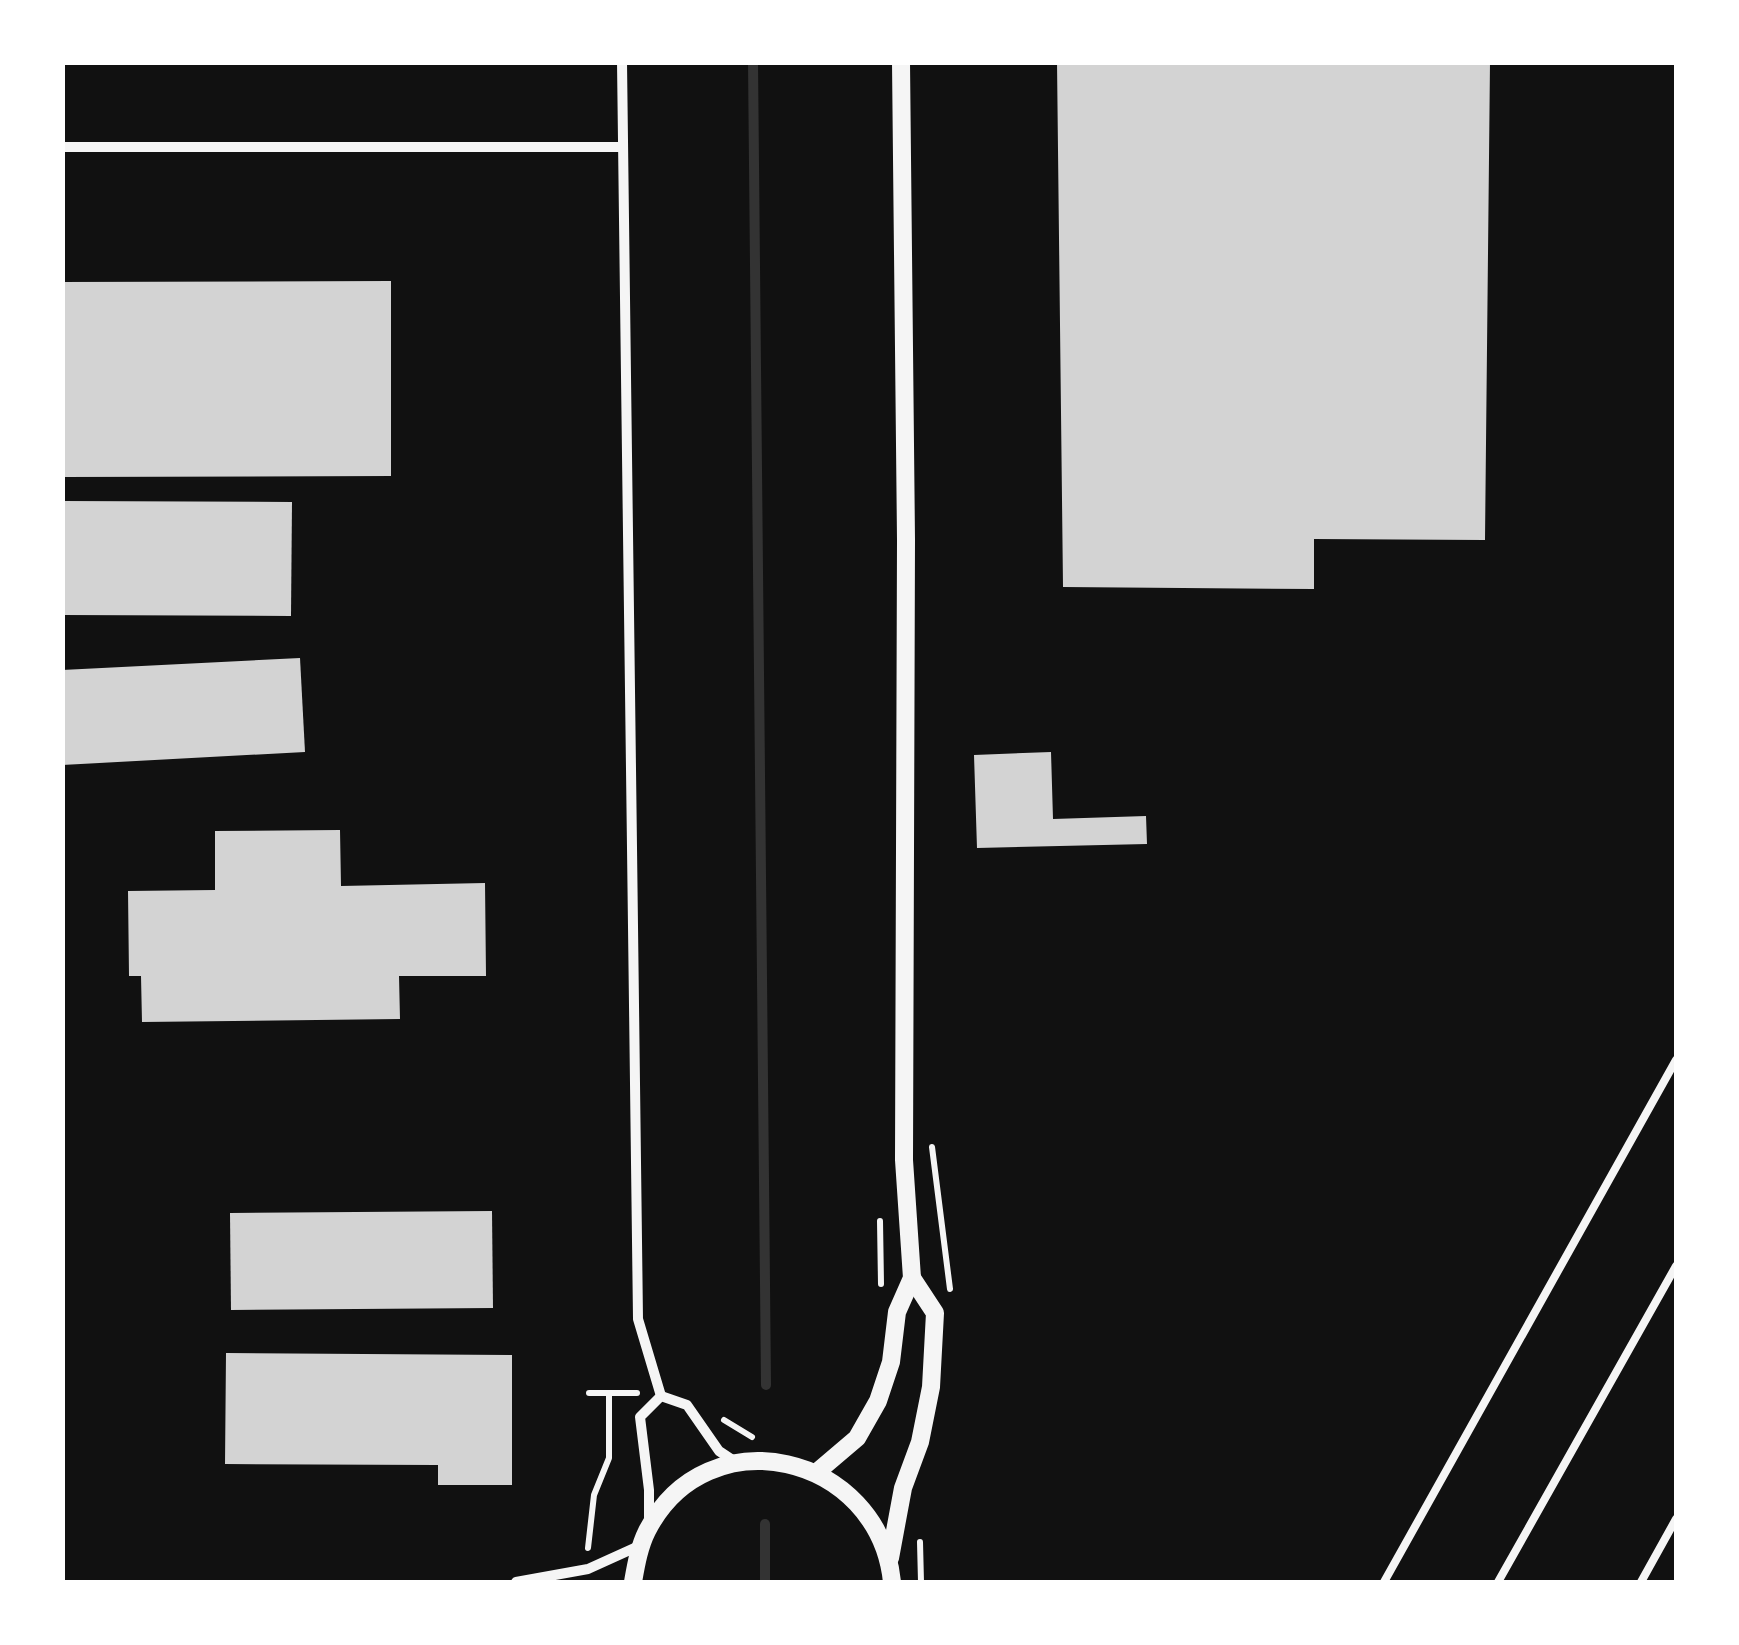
<svg xmlns="http://www.w3.org/2000/svg" width="1739" height="1645" font-family="'Nunito Sans',sans-serif">
<style>
.lines{fill:none;stroke-linecap:round;stroke-linejoin:round}
.stream{stroke:#333;stroke-width:10}
.building{fill:#d3d3d3}
.path{stroke:#f5f5f5;stroke-width:6}
.service{stroke:#f5f5f5;stroke-width:8}
.minor{stroke:#f5f5f5;stroke-width:10}
.tertiary{stroke:#f5f5f5;stroke-width:18}
</style>
<rect width="100%" height="100%" fill="#111"/>
<g class="lines">
<!-- stream -->
<g class="stream">
<polyline points="753,62 766,1385"/>
<polyline points="765,1582 765,1524"/>
</g>
</g>
<!-- building -->
<g class="building">
<polygon points="1057,62 1490,62 1485,540 1314,539 1314,589 1063,587"/>
<polygon points="391,281 391,476 62,477 62,282"/>
<polygon points="62,501 292,502 291,616 62,615"/>
<polygon points="300,658 305,752 62,765 62,670"/>
<polygon points="1051,752 1053,819 1146,816 1147,844 977,848 974,755"/>
<polygon points="340,830 341,886 485,883 486,976 399,976 400,1019 142,1022 141,976 129,976 128,891 215,890 215,831"/>
<polygon points="492,1211 493,1308 231,1310 230,1213"/>
<polygon points="226,1353 512,1355 512,1485 438,1485 438,1465 225,1464"/>
</g>
<g class="lines">
<!-- path -->
<g class="path">
<polyline points="932,1147 950,1289"/>
<polyline points="880,1221 881,1284"/>
<polyline points="589,1393 637,1393"/>
<polyline points="724,1420 752,1437"/>
<polyline points="920,1542 921,1582"/>
<polyline points="588,1548 594,1495 609,1458 609,1393"/>
</g>
<!-- service -->
<g class="service">
<polyline points="1384,1582 1676,1060"/>
<polyline points="1498,1582 1676,1266"/>
<polyline points="1641,1582 1676,1519"/>
</g>
<!-- minor -->
<g class="minor">
<polyline points="622,62 638,1319 661,1396"/>
<polyline points="62,147 623,147"/>
<polyline points="661,1396 687,1405 719,1451 737,1463"/>
<polyline points="649,1526 649,1490 640,1417 661,1396"/>
<polyline points="516,1582 588,1569 641,1545"/>
</g>
<!-- tertiary -->
<g class="tertiary">
<polyline points="817,1472 857,1438 878,1401 891,1362 897,1312 912,1278 904,1160 906,540 901,62"/>
<polyline points="890,1558 903,1488 920,1442 931,1387 935,1313 912,1278"/>
<path d="M633 1582C636 1565 639 1547 647 1531 707 1413 879 1454 892 1582"/>
</g>
</g>
<!-- border -->
<rect width="1739" height="1645" fill="none" stroke="#ffffff" stroke-width="130"/>
</svg>
